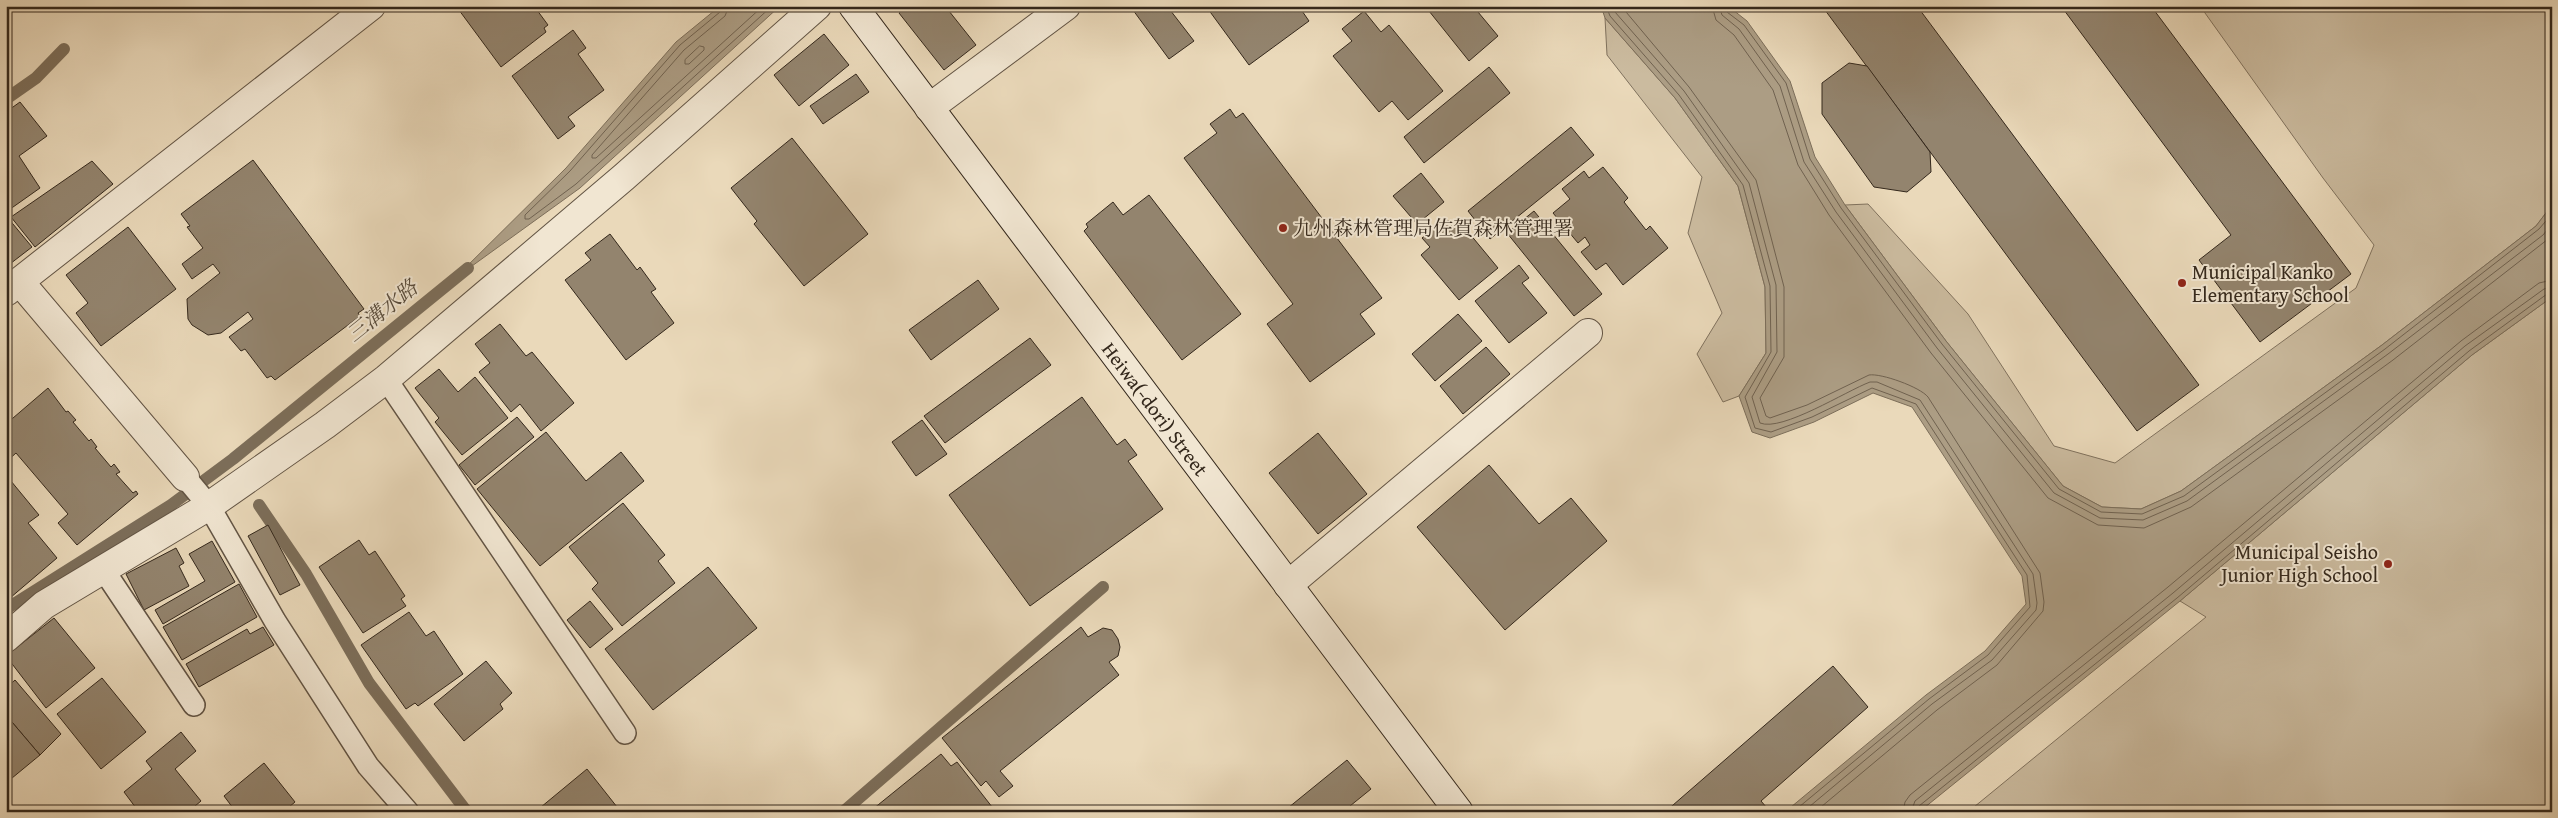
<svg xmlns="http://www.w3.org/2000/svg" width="2558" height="818" font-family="'Gentium Book Plus','Noto Serif JP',serif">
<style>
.green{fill:#cbbb9f;stroke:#80725e}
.water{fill:#ac9d84;stroke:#7c6e5a}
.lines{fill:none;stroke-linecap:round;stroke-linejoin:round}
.shore{stroke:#706250;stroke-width:1}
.stream{stroke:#7c6e5a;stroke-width:12}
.building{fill:#93846e;stroke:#34281c}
.lane-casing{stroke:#625444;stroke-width:24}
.street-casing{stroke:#625444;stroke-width:30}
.secondary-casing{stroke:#34281c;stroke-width:30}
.lane{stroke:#f1e6d2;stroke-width:21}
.street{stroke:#f1e6d2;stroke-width:28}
.secondary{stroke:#f1e6d2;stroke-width:28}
.poi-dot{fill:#8f2418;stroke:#f1e6d2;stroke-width:2}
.labels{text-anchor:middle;stroke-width:4;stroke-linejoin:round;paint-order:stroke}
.poi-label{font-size:20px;fill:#34281c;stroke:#f1e6d2;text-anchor:start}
.street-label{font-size:20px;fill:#34281c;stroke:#f1e6d2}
.water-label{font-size:21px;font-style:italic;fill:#584b3b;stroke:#f1e6d2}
</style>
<rect width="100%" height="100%" fill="#ead9ba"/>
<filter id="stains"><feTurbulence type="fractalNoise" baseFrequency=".004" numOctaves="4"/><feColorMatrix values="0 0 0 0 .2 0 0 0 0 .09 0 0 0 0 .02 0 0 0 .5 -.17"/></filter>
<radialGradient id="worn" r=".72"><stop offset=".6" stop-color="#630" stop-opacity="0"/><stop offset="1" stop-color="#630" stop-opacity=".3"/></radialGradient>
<!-- green -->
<g class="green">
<polygon points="2200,6 2552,6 2552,205 2536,226 2382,345 2181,491 2141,509 2102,507 2063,486 1946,341 1845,205 1868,204 1968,314 2054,446 2115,463 2356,288 2374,245 2323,178"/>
<polygon points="1605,18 1675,98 1738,186 1765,287 1766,353 1739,396 1723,402 1697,354 1722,313 1688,233 1702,177 1607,55"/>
<polygon points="2552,297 2552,812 1977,812 1974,807 2206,617 2180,601 2472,355"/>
</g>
<!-- water -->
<g class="water">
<polygon points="720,6 780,6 580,188 454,279 566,168 676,42"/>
<polygon points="1601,6 1728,6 1747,21 1790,81 1815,157 1845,205 1946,341 2063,486 2102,507 2141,509 2181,491 2382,345 2536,226 2552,205 2552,297 2472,355 2180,601 1919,812 1785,812 1926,695 1985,651 2026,604 2022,576 1912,407 1873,393 1814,422 1770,438 1752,432 1739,396 1766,353 1765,287 1738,186 1675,98 1605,18"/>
</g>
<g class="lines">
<!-- shore -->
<g class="shore">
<polyline points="722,6 720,12 680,45 570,171 525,215 525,219 529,219 576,184 772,6"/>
<polyline points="729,6 725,16 684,50 592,155 592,158 596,158 763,6"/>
<polyline points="1606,6 1610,16 1679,95 1743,185 1770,286 1771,352 1745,397 1755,428 1771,432 1812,417 1872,388 1916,404 2027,575 2030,607 1988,655 1929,699 1793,812"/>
<path d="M1613 6 1615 12 1684 91 1749 183 1776 285 1777 352 1752 397 1760 423C1782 432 1846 391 1870 382H1877L1920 400 2033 574 2037 603 2036 610 1992 660 1932 704 1803 812"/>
<path d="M1621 6 1689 87 1756 180 1784 287V357L1760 398 1766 416 1770 418 1807 405 1869 375C1881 373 1920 387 1928 397L2040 573 2044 602 2043 611 1997 665 1937 710 1815 812"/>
<polyline points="1712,6 1716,20 1734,35 1773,90 1798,165 1829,215 1931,353 2048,498 2098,525 2144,528 2191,507 2393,360 2552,236"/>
<polyline points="1719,6 1722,15 1739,29 1780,86 1804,162 1836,212 1937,348 2054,493 2100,518 2143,520 2187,501 2388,354 2543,235 2552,224"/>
<polyline points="1726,6 1727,12 1744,25 1786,83 1810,159 1841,208 1942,344 2059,489 2101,512 2142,514 2184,496 2385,349 2539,229 2552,214"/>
<polygon points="700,46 704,47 704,50 689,64 685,64 685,60"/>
<polyline points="1903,812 1905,802 1910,795 2168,587 2461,341 2539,283 2552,280"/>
<polyline points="1911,812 1915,801 2173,593 2465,346 2544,289 2552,287"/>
<polyline points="1917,812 1919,806 2177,598 2469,351 2547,294 2552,293"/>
</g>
<!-- stream -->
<g class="stream">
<polyline points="6,99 36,78 64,49"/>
<polyline points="259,505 306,574 369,683 467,812"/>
<polyline points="6,609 171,505 233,459 468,268"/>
<polyline points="843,812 1103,587"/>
</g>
</g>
<!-- building -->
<g class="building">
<polygon points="456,6 534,6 548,25 544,28 546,32 501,67"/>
<polygon points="907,6 945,6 976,45 944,70 899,13"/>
<polygon points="1130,6 1167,6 1194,41 1169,59"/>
<polygon points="1211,6 1302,6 1300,8 1309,21 1249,65 1208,9"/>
<polygon points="1425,6 1473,6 1498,36 1469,61"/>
<polygon points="1822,6 1917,6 2199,385 2137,431"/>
<polygon points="2061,6 2151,6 2351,274 2260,342 2199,260 2231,235"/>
<polygon points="1364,11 1381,32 1389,25 1443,91 1408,120 1392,101 1379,112 1333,56 1352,41 1342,29"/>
<polygon points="573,30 586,48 578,54 604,90 568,117 575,126 558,139 512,76"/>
<polygon points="824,34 849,65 799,106 774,75"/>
<polygon points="1849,63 1867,66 1930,152 1931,172 1907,192 1874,187 1822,114 1822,83"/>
<polygon points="1489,67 1510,93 1424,163 1404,137"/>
<polygon points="856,74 869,92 823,124 810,106"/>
<polygon points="20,102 47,136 19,156 40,188 6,212 6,112"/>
<polygon points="1230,109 1236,118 1243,113 1382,298 1360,314 1375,334 1310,382 1267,324 1293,304 1184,158 1217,133 1210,124"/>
<polygon points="1571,127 1594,155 1490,239 1468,211"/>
<polygon points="792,138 868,234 804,286 754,224 757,221 731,188"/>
<polygon points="253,160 364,309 358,313 360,316 275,380 271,376 267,378 245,349 241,351 229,337 253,319 248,312 221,333 208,335 192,325 188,319 187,299 220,273 213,264 192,279 182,264 203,248 187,227 190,226 181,214"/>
<polygon points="92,161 113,184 35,247 11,217"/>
<polygon points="1603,167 1628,198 1624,202 1646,230 1650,226 1668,248 1623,285 1606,263 1596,270 1581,252 1590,245 1585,237 1578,243 1553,213 1570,199 1562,189 1584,171 1589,178"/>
<polygon points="1421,173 1444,202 1417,224 1393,196"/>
<polygon points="1149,195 1241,314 1182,360 1084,231 1088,227 1086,224 1113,202 1123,215"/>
<polygon points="1534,211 1602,294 1574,316 1507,233"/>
<polygon points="8,218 32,247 6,267 6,219"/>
<polygon points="1446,218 1454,228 1460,222 1498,268 1459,300 1421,255 1430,247 1422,238"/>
<polygon points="128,227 176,289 101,346 76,313 88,303 66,275"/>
<polygon points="610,234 637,270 640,267 656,289 651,292 674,323 626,360 565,280 591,260 585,253"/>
<polygon points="1519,265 1529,278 1522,283 1547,313 1509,343 1475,301"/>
<polygon points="978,280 999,309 931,360 909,330"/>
<polygon points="1458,314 1482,341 1435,381 1412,354"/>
<polygon points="500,324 526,356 532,352 574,403 541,431 520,404 511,412 479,372 490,363 475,344"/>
<polygon points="1030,338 1051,365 945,443 924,416"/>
<polygon points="1486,347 1510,374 1463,414 1440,386"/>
<polygon points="439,369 458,392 475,377 508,418 462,455 435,422 439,418 415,388"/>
<polygon points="48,388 66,412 68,411 76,420 73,422 89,441 91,439 97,447 95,448 111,467 114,464 120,472 116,474 133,493 136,491 138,494 77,545 58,523 68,514 16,453 6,462 6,424"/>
<polygon points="1082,397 1117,445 1125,439 1137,455 1128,461 1163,509 1030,606 949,495"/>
<polygon points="517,417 534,437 475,485 459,465"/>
<polygon points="922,420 947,454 916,476 892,442"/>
<polygon points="546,432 586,481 621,452 644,481 540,566 477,489"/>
<polygon points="1318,433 1367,494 1318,534 1269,473"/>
<polygon points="1489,465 1539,524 1571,498 1607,541 1505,630 1417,527"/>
<polygon points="6,475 39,515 28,523 57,558 10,598 6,593"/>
<polygon points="623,503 665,555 658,561 675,583 622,626 592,589 598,583 569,547"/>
<polygon points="268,525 300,585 280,595 248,536"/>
<polygon points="359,540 369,555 375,551 405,596 401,599 406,606 363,633 319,567"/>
<polygon points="212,541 235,582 163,624 155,610 205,581 189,554"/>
<polygon points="176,548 184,563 179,566 189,586 144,610 126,574"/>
<polygon points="708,567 757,628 653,710 605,649"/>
<polygon points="239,584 257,617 182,660 163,627"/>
<polygon points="590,601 613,629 590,648 567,620"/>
<polygon points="409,612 426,636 434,631 463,674 418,706 415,703 406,709 361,645"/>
<polygon points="54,618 95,668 46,708 6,656"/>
<polygon points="263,627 274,645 199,687 186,664 247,629 250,634"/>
<polygon points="1081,627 1088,637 1103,628 1112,630 1118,639 1120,647 1118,656 1109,662 1119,675 1000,771 1013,786 999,797 986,781 981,786 942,738"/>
<polygon points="486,661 512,693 500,704 503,709 464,741 434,704"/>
<polygon points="1833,666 1868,707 1761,801 1767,808 1763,812 1665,812"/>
<polygon points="102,678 146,732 101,769 57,714"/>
<polygon points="15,680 61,734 40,755 6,715 6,688"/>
<polygon points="6,715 40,755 6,783"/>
<polygon points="181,732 196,751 175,769 201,801 188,812 139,812 124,792 152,769 146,761"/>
<polygon points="941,754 951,766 957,762 996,812 876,812 873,809"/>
<polygon points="1347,760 1371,789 1350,806 1355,812 1283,812"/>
<polygon points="264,763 295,802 283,812 236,812 224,796"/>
<polygon points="587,769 621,812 535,812"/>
</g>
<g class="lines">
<!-- lane casing -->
<g class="lane-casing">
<g id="lane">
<polyline points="386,379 625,733"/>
<polyline points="185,477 209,506 275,621 368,766 408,812"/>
<polyline points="103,569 194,705"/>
</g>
</g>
<!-- street casing -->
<g class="street-casing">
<g id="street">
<polyline points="929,108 1066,6"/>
<polyline points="20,282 185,477"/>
<polyline points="6,292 371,6"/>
<polyline points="1288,585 1588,333"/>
<polyline points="6,638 44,605 209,506 325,425 386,379 624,177 817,6"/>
</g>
</g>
<!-- secondary casing -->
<g class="secondary-casing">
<polyline id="secondary" points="853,6 1459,812"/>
</g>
<!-- lane -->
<use href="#lane" class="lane"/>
<!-- street -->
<use href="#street" class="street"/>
<!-- secondary -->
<use href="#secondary" class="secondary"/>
</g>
<!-- markers -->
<g class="poi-dot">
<circle cx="1283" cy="228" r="5"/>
<circle cx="2182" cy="283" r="5"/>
<circle cx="2388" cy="564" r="5"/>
</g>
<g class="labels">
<!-- poi labels -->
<g class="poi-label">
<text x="1293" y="235">九州森林管理局佐賀森林管理署</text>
<text x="2192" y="279">Municipal Kanko<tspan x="2192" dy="23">Elementary School</tspan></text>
<text x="2378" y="559" text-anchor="end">Municipal Seisho<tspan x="2378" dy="23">Junior High School</tspan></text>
</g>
<!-- street labels -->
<g class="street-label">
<text transform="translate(1155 409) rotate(53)" y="7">Heiwa(-dori) Street</text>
</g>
<!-- water labels -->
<g class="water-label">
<text transform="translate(382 311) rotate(-39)" y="7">三溝水路</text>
</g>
</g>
<!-- margin -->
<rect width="2558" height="818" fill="none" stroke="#ead9ba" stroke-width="25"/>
<rect x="8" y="8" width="2543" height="803" fill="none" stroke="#34281c" stroke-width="2.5"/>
<rect x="12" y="12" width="2533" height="793" fill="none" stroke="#34281c"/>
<rect width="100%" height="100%" filter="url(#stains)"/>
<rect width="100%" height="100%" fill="url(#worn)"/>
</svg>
